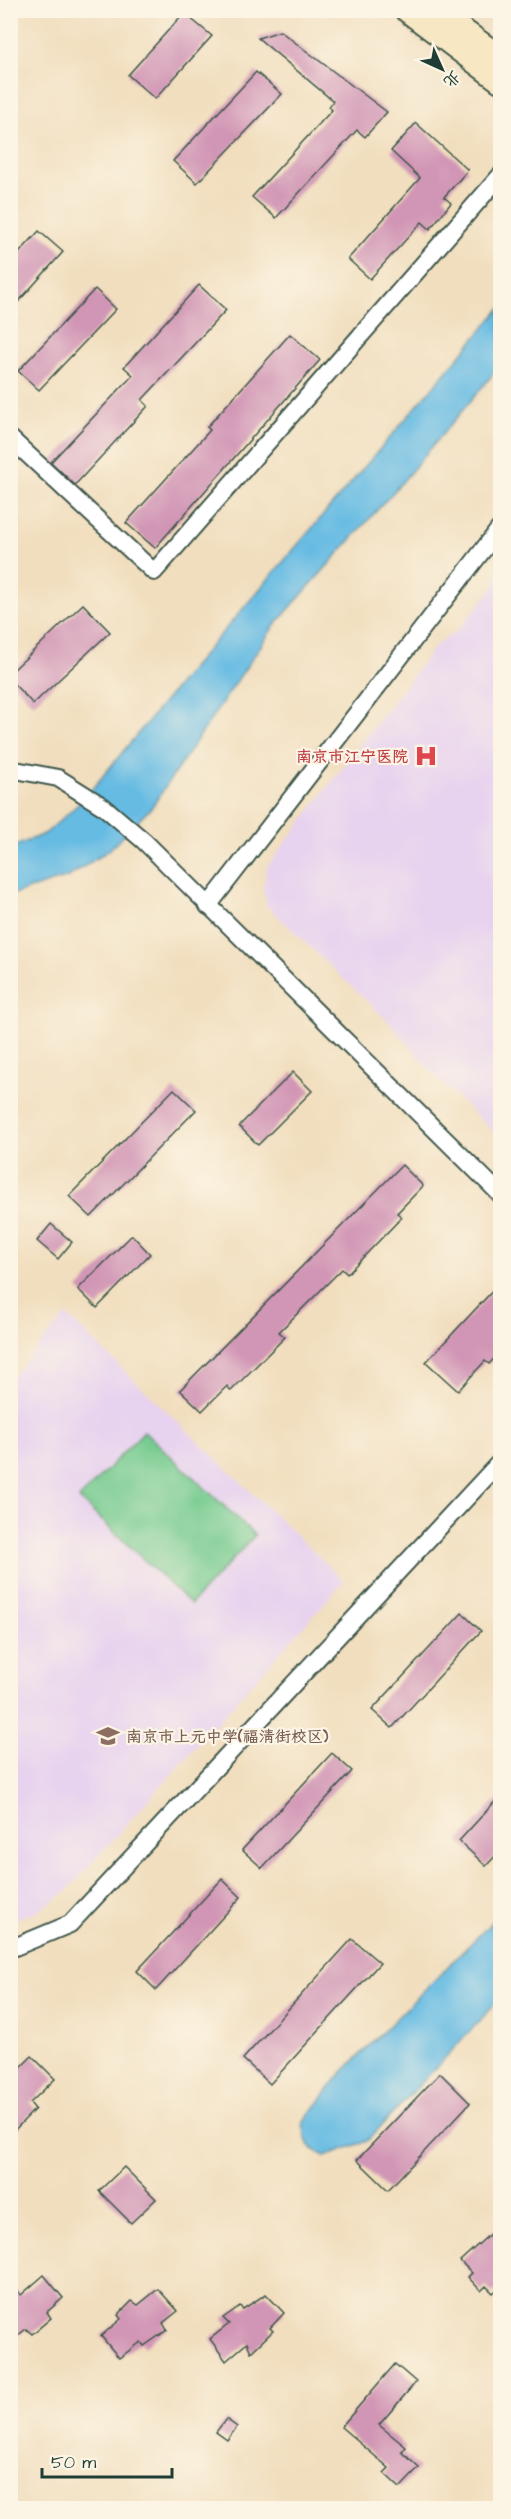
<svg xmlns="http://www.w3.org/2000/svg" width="511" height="2519" font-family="'Architects Daughter','LXGW WenKai TC',sans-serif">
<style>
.built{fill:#e7d2ef}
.green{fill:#76cb90;stroke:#4a8462;stroke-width:1.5}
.water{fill:#66bbe3;stroke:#427c8c;stroke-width:1.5}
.building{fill:#d196b5}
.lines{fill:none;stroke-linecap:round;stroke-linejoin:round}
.street-casing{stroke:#3e5549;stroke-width:20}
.secondary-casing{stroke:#3e5549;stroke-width:26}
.street{stroke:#fff;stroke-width:16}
.secondary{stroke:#f7e8c3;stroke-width:22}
.labels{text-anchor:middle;stroke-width:4.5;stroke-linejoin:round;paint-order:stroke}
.health-label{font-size:16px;font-weight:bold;fill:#be3a42;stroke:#fcf5e5;text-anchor:end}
.education-label{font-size:16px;font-weight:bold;fill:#785e54;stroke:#fcf5e5;text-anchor:start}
</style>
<rect width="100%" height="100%" fill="#fcf5e5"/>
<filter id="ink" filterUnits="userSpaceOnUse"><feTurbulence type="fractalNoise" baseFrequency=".0167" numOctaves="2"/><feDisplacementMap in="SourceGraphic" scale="12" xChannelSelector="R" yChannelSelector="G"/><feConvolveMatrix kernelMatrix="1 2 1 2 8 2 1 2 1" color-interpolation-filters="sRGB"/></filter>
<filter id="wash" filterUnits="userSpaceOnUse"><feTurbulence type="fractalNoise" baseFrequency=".008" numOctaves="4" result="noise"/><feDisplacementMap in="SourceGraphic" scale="24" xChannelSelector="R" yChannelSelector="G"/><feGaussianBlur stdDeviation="1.35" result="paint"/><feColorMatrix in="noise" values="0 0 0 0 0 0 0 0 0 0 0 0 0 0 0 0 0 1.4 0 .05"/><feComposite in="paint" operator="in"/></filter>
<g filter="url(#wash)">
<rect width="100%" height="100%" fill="#f1debe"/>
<!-- built -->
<g class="built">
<polygon points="500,568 500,1138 439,1080 390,1023 267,906 263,889 267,867 436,645 457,631 495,585"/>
<polygon points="66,1315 344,1581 66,1892 35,1913 11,1919 11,1378"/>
</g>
<!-- green -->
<polygon class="green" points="144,1431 255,1535 191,1604 79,1499"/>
<!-- water -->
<g class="water">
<polygon points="500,309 500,366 403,481 274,626 151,808 109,850 68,877 11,895 11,848 46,833 84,799 186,675"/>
<path d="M500 1914V1999L367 2141 325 2156C305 2147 307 2144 303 2123L339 2076Z"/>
</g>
<g id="blocks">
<!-- building -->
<g class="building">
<polygon points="184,13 212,36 155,99 128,75"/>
<polygon points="280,31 387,112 365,137 357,130 276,218 252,197 332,110 329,107 333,101 258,38"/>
<polygon points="256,72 282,94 197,183 173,161"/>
<polygon points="416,123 468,170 444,197 451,203 430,229 422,222 370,279 348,259 420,178 391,151"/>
<polygon points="39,231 63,252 10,311 10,263"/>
<polygon points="199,285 226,310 142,400 148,406 75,485 51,462 133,375 124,367"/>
<polygon points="95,289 116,309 39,390 18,371"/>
<polygon points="290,334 320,360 155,548 126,523 210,430 207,427"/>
<polygon points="83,604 110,632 33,704 10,680 10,673"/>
<polygon points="293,1072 312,1091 258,1145 239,1126"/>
<polygon points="174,1089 196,1110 91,1217 69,1196"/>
<polygon points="402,1165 423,1186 397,1213 402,1217 347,1274 342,1269 279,1332 285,1337 231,1391 227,1386 202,1411 180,1390"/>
<polygon points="51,1224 72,1242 58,1259 37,1241"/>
<polygon points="132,1235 150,1254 97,1308 78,1289"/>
<polygon points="501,1282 501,1351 489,1364 485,1361 458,1391 426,1362"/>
<polygon points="462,1613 481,1631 392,1728 372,1710"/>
<polygon points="332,1753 352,1771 262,1868 242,1850"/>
<polygon points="501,1795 501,1850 486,1866 459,1841"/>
<polygon points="222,1879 241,1897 156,1990 137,1971"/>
<polygon points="352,1939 380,1963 270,2084 243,2059"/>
<polygon points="32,2056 55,2079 30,2103 35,2109 10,2135 10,2078"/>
<polygon points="440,2073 470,2103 388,2190 357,2160"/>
<polygon points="124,2167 156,2199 131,2223 99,2191"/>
<polygon points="501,2224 501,2286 493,2293 486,2286 481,2291 468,2277 472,2273 460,2261"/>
<polygon points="44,2275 63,2298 47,2312 51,2318 32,2334 26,2329 10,2342 10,2285 21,2295"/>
<polygon points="158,2289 178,2311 163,2323 167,2330 144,2346 141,2342 119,2358 101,2336 121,2319 118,2315 132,2301 138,2305"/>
<polygon points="266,2294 284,2313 270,2328 273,2331 251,2352 247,2343 226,2361 210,2339 229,2324 223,2318 240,2306 243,2309"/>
<polygon points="395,2364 416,2382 379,2425 406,2447 402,2452 419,2468 400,2488 384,2473 389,2468 341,2427"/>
<polygon points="226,2419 237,2427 227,2440 216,2432"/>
</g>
</g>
</g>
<g filter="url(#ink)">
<use href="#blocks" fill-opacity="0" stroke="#3e5549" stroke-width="1.5"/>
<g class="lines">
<!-- street casing -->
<g class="street-casing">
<g id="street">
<polyline points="10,438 154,572 500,176"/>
<polyline points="10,769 58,778 104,807 144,841 500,1194"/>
<polyline points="208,906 500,528"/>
<polyline points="10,1949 70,1924 500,1462"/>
</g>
</g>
<!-- secondary casing -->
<g class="secondary-casing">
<g id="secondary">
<polyline points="406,10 500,81"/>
<polyline points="435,10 500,57"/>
</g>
</g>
<!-- street -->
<use href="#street" class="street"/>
<!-- secondary -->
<use href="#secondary" class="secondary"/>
</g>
</g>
<!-- icons -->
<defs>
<g id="hospital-bare" transform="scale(1.8)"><path d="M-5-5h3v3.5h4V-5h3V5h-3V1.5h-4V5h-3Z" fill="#e0444e" stroke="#fcf5e5" stroke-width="2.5" paint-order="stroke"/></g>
<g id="school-bare" transform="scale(1.8)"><path d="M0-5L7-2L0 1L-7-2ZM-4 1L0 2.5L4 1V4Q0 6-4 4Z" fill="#8d6e63" stroke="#fcf5e5" stroke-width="2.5" paint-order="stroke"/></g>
</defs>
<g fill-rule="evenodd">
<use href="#hospital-bare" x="426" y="756"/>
<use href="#school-bare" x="108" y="1736"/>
</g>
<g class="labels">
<!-- health labels -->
<g class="health-label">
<text x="408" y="762">南京市江宁医院</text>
</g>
<!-- education labels -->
<g class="education-label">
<text x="126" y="1742">南京市上元中学(福清街校区)</text>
</g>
</g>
<!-- margin -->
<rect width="511" height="2519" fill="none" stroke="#fcf5e5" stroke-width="36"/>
<!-- north arrow -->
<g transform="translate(442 69) rotate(135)" stroke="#fcf5e5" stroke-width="4.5" paint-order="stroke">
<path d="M0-4.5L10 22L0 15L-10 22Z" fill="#1f3d34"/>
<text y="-9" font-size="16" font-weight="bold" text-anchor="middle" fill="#1f3d34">北</text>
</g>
<!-- scale -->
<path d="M42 2468v9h130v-9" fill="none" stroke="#1f3d34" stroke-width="3"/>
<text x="51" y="2468" font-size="18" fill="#1f3d34" stroke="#fcf5e5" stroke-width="4.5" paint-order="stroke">50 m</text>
</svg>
